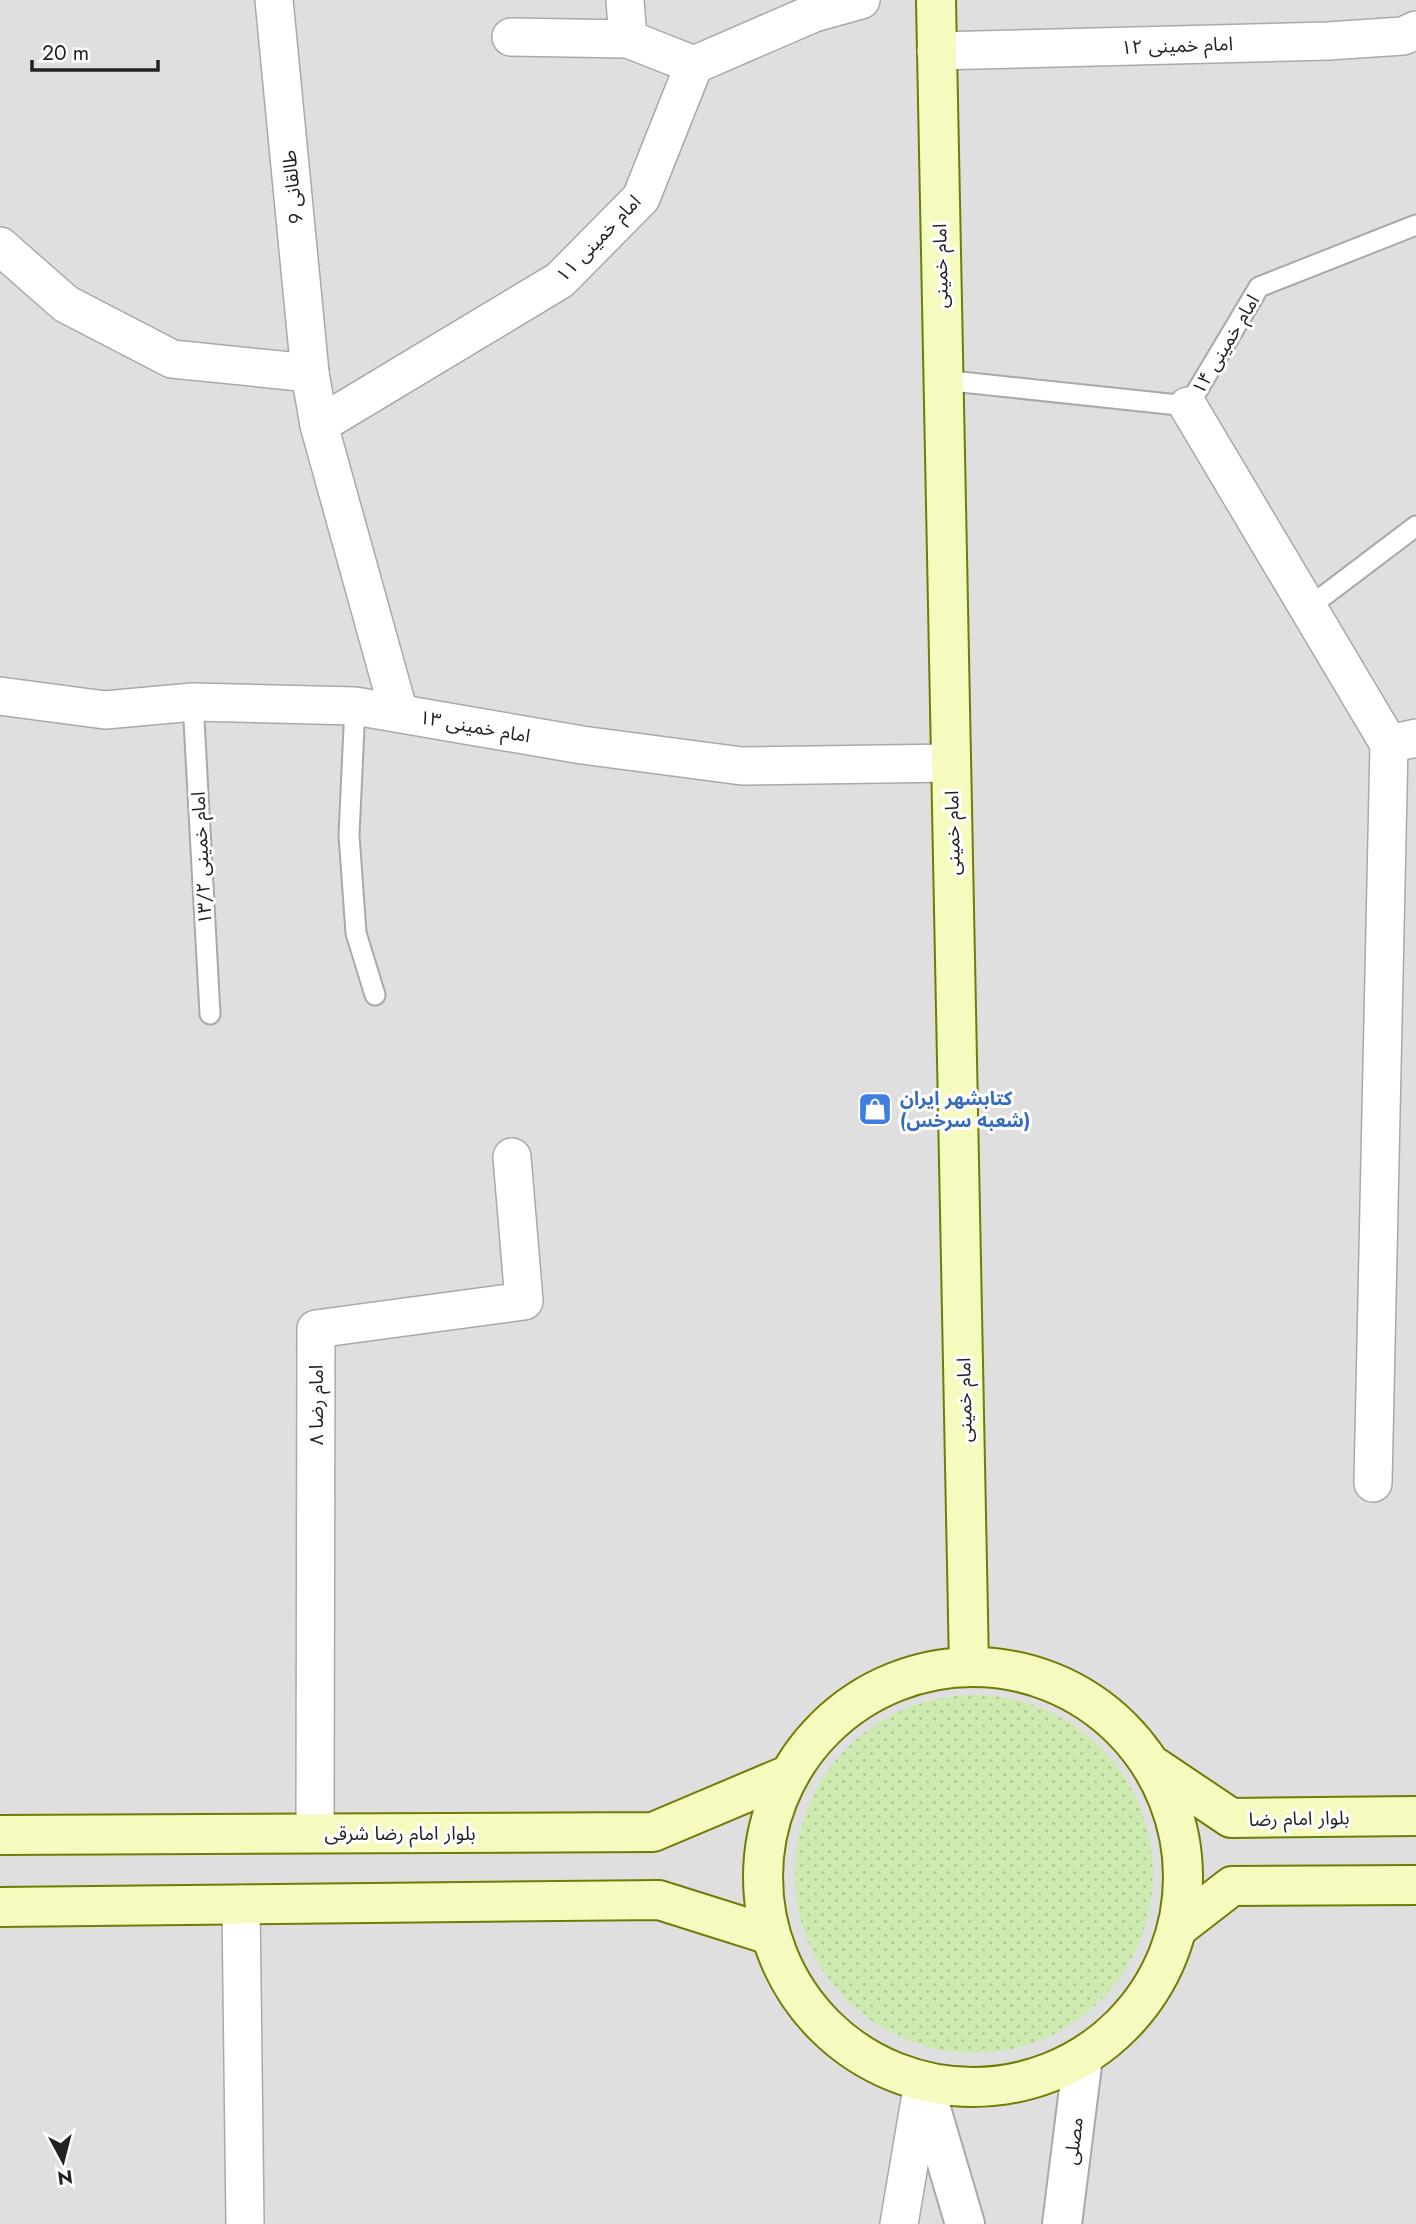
<svg xmlns="http://www.w3.org/2000/svg" width="1416" height="2224" font-family="Jost,'Noto Sans Arabic',sans-serif">
<style>
.residential{fill:#e0dfdf}
.grass{fill:url(#grass-dots)}
.lines{fill:none;stroke-linecap:round;stroke-linejoin:round}
.service-casing{stroke:#a9a9a9;stroke-width:23}
.minor-casing{stroke:#a9a9a9;stroke-width:40}
.tertiary-casing{stroke:#a9a9a9;stroke-width:42}
.secondary-casing{stroke:#707d05;stroke-width:42}
.service{stroke:#fff;stroke-width:19}
.minor{stroke:#fff;stroke-width:37}
.tertiary{stroke:#fff;stroke-width:38}
.secondary{stroke:#f7fabf;stroke-width:38}
.labels{text-anchor:middle;stroke-width:6;stroke-linejoin:round;paint-order:stroke}
.street-label{font-size:19px;fill:#222;stroke:#fff}
.shop-label{font-size:19px;font-weight:bold;fill:#366cbe;stroke:#fff;text-anchor:start}
</style>
<defs>
<pattern id="grass-dots" width="8" height="8" patternUnits="userSpaceOnUse" patternTransform="scale(1.75)"><rect width="8" height="8" fill="#cdebb0"/><path d="M2 2h.1M6 6h.1" fill="none" stroke="#b0c997" stroke-width="1.8" stroke-linecap="round"/></pattern>
</defs>
<rect width="100%" height="100%" fill="#f2efe9"/>
<!-- residential -->
<rect class="residential" x="0" y="0" width="1416" height="2224"/>
<!-- grass -->
<circle class="grass" cx="974" cy="1874" r="179"/>
<g class="lines">
<!-- service casing -->
<g class="service-casing">
<g id="service">
<polyline points="942,380 1188,406 1259,287 1416,225"/>
<polyline points="1309,607 1416,526"/>
<polyline points="193,702 210,1014"/>
<polyline points="355,706 349,835 356,933 375,995"/>
</g>
</g>
<!-- minor casing -->
<g class="minor-casing">
<g id="minor">
<polyline points="274,0 310,373 319,425 399,713"/>
<polyline points="625,0 628,39 694,65"/>
<polyline points="511,37 628,39"/>
<polyline points="936,51 1328,41 1403,36 1416,30"/>
<polyline points="0,246 66,304 172,359 310,373"/>
<polyline points="1188,406 1389,744"/>
<polyline points="319,425 560,280 641,198 694,65 814,13 861,0"/>
<polyline points="0,696 105,710 193,702 355,706 582,745 742,766 951,763"/>
<polyline points="1373,1483 1389,744 1416,738"/>
<polyline points="315,1833 316,1329 524,1301 512,1157"/>
<polyline points="241,1904 245,2224"/>
<polyline points="899,2224 923,2082"/>
</g>
</g>
<!-- tertiary casing -->
<g class="tertiary-casing">
<g id="tertiary">
<polyline points="923,2082 965,2224"/>
<polyline points="1062,2224 1083,2057"/>
</g>
</g>
<!-- secondary casing -->
<g class="secondary-casing">
<g id="secondary">
<polyline points="936,0 969,1666"/>
<circle cx="973" cy="1877" r="210"/>
<polyline points="1155,1767 1231,1818 1416,1816"/>
<polyline points="0,1835 653,1832 788,1775"/>
<polyline points="0,1907 659,1900 770,1935"/>
<polyline points="1179,1927 1232,1886 1416,1885"/>
</g>
</g>
<!-- service -->
<use href="#service" class="service"/>
<!-- minor -->
<use href="#minor" class="minor"/>
<!-- tertiary -->
<use href="#tertiary" class="tertiary"/>
<!-- secondary -->
<use href="#secondary" class="secondary"/>
</g>
<!-- icons -->
<defs>
<g id="shop-square" transform="scale(1.75)"><rect x="-9" y="-9" width="18" height="18" rx="4" fill="#3f7fe0" stroke="#fff"/><path d="M-5-2.5h2.3a2.7 3.5 0 0 1 5.4 0H5L5.5 6h-11ZM-1.5-2.5h3a1.5 2.3 0 0 0-3 0Z" fill="#fff"/></g>
</defs>
<g fill-rule="evenodd">
<use href="#shop-square" x="875" y="1109"/>
</g>
<g class="labels">
<!-- street labels -->
<g class="street-label">
<text transform="translate(1177 45) rotate(-2)" y="7">امام خمینی ۱۲</text>
<text transform="translate(292 187) rotate(-96)" y="7">طالقانی 9</text>
<text transform="translate(598 238) rotate(-46)" y="7">امام خمینی ۱۱</text>
<text transform="translate(940 266) rotate(-91)" y="7">امام خمینی</text>
<text transform="translate(1225 344) rotate(-59)" y="7">امام خمینی ۱۴</text>
<text transform="translate(475 726) rotate(10)" y="7">امام خمینی ۱۳</text>
<text transform="translate(952 833) rotate(-91)" y="7">امام خمینی</text>
<text transform="translate(201 858) rotate(-93)" y="7">امام خمینی ۱۳/۲</text>
<text transform="translate(964 1400) rotate(-91)" y="7">امام خمینی</text>
<text transform="translate(316 1405) rotate(-90)" y="7">امام رضا ۸</text>
<text transform="translate(1299 1818) rotate(-1)" y="7">بلوار امام رضا</text>
<text x="400" y="1840">بلوار امام رضا شرقی</text>
<text transform="translate(1073 2141) rotate(-83)" y="7">مصلی</text>
</g>
<!-- shop labels -->
<g class="shop-label">
<text x="900" y="1105">کتابشهر ایران<tspan x="900" dy="22">(شعبه سرخس)</tspan></text>
</g>
</g>
<!-- north arrow -->
<g transform="translate(63 2161) rotate(173)" stroke="#ffffff" stroke-width="5" paint-order="stroke">
<path d="M0-5L12 26L0 18L-12 26Z" fill="#222222"/>
<text y="-10" font-size="19" font-weight="bold" text-anchor="middle" fill="#222222">N</text>
</g>
<!-- scale -->
<path d="M32 60v10h126v-10" fill="none" stroke="#222222" stroke-width="3.5"/>
<text x="42" y="60" font-size="21" fill="#222222" stroke="#ffffff" stroke-width="5" paint-order="stroke">20 m</text>
</svg>
